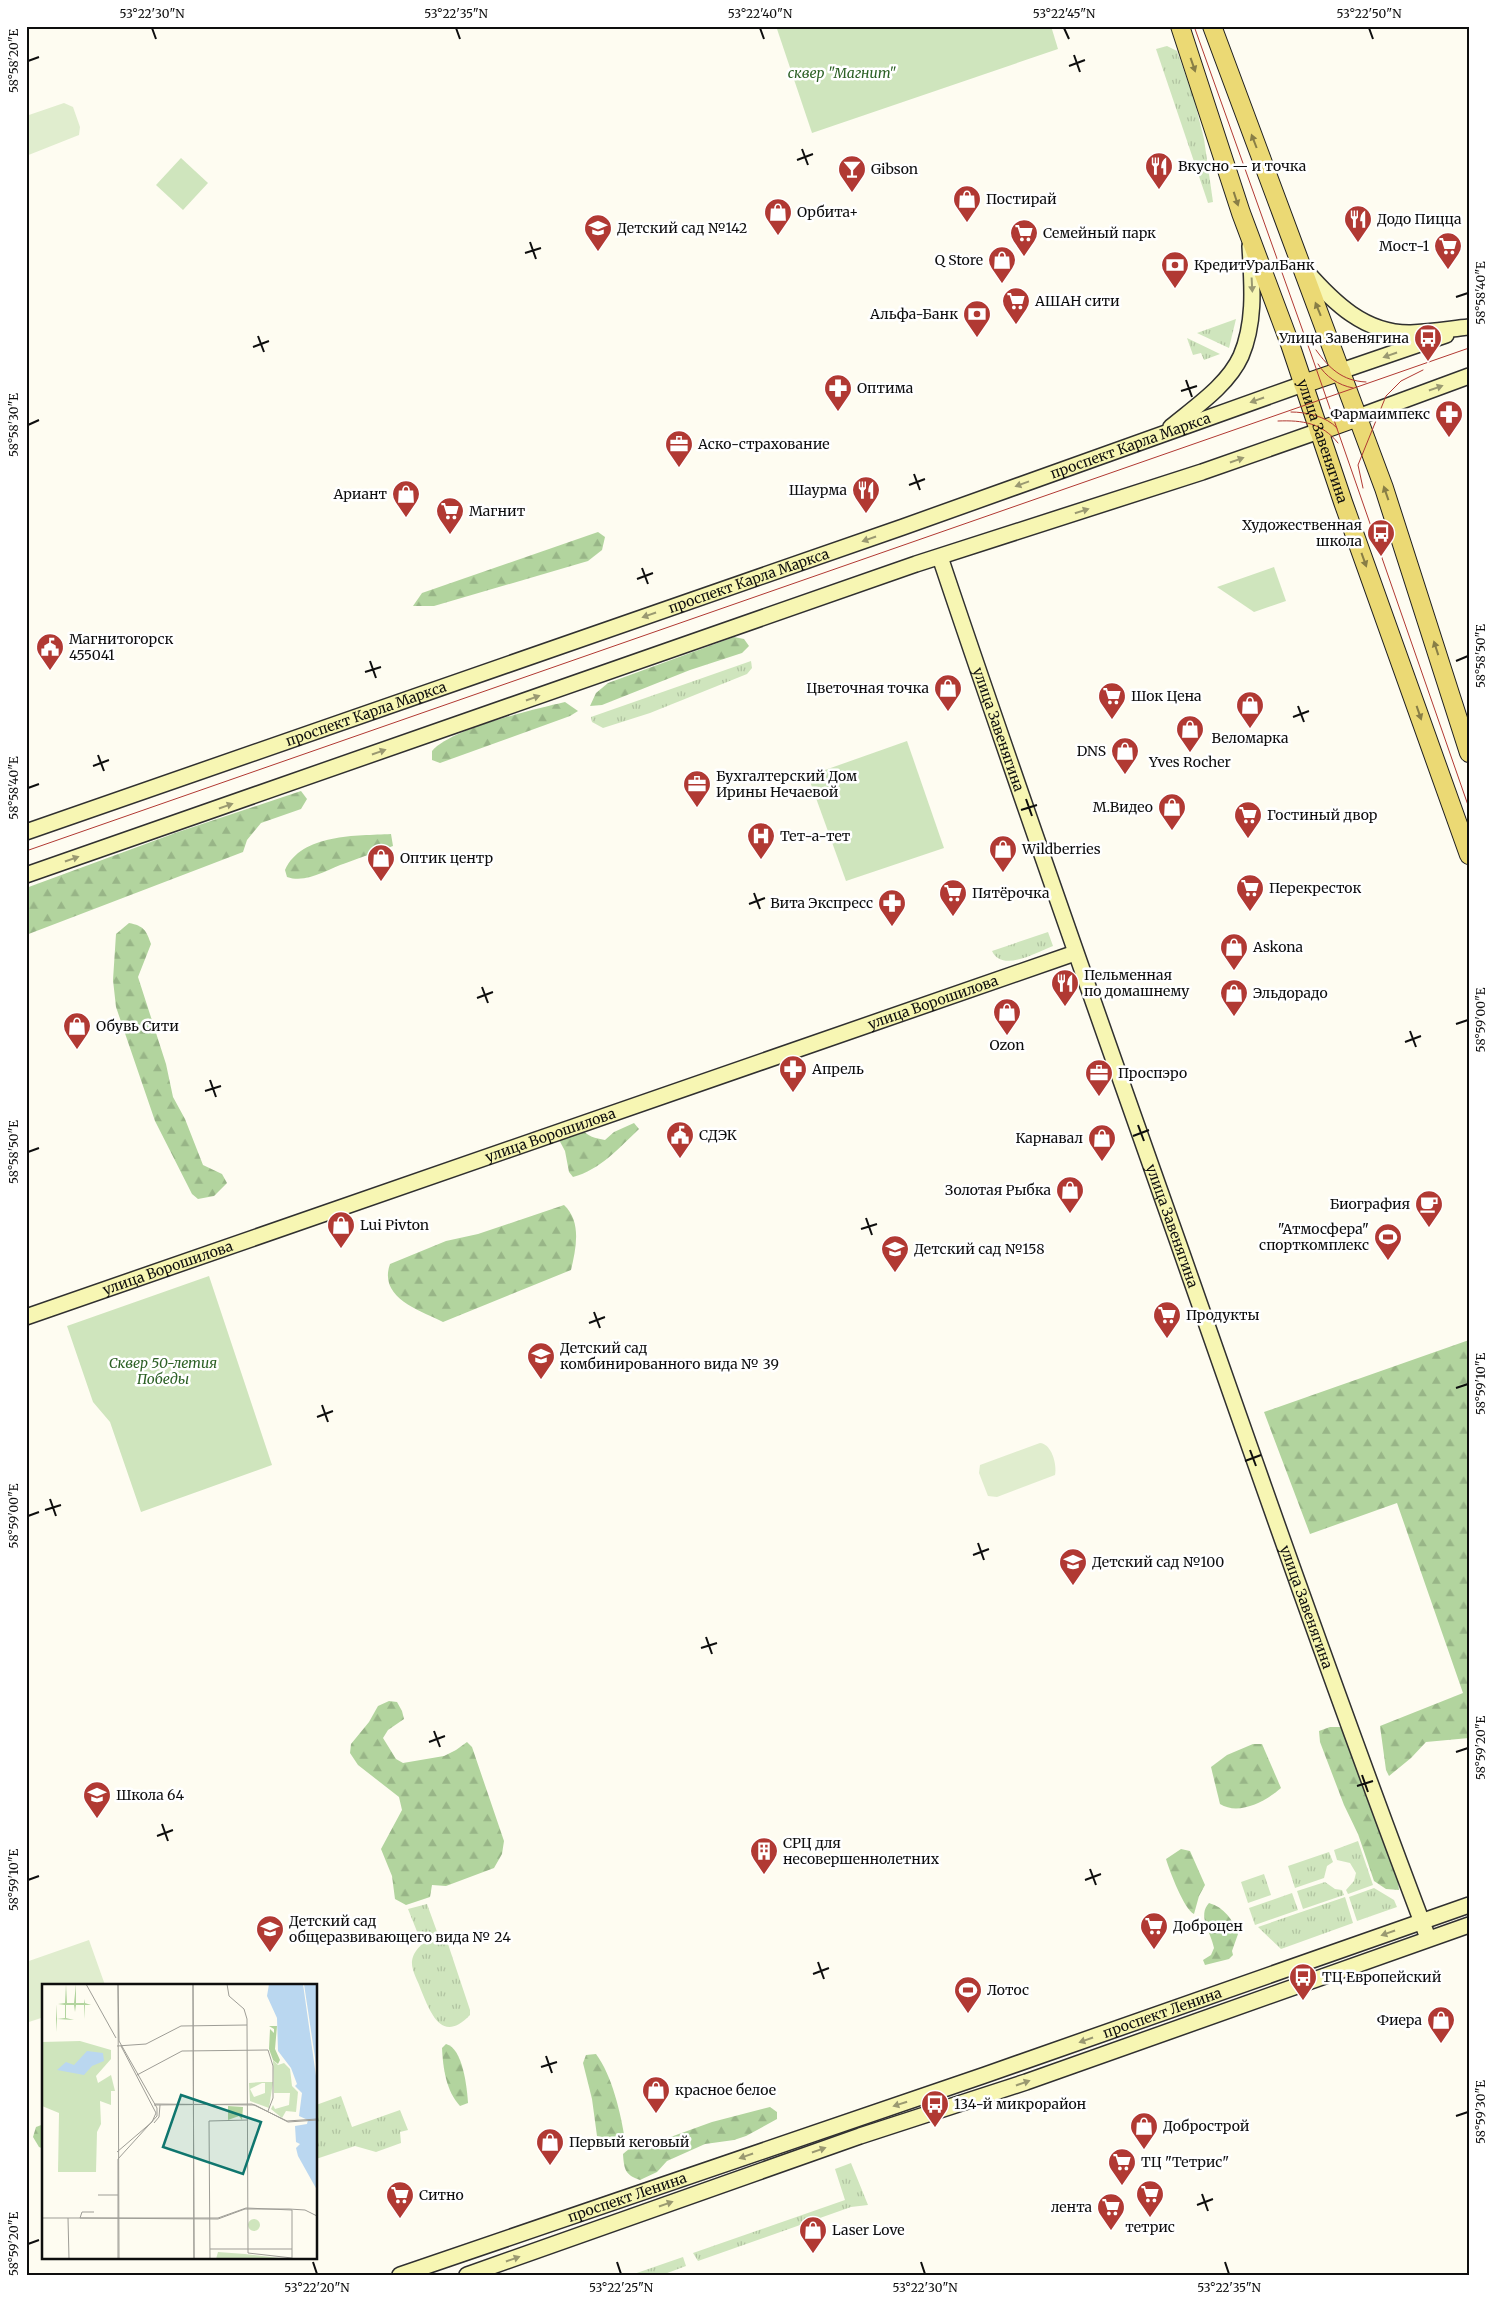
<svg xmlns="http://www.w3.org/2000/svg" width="1495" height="2301" font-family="Merriweather,serif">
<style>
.grass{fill:url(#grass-tufts)}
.forest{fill:url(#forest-firs)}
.park{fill:#cfe5bd}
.pitch{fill:#e0edce}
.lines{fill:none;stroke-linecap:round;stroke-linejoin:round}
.secondary-casing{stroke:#303030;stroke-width:18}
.primary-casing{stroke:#1f1f1f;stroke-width:20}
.secondary{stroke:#f7f6b3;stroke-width:15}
.primary{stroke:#ebd974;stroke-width:18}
.tram{stroke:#b13933;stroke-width:1}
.oneway{fill:#887e46}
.oneway2{fill:#9a9971}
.ticks{fill:none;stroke:#0e0e0e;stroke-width:2}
.labels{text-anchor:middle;stroke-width:5;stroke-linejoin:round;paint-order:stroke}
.park-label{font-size:14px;font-style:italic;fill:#2c6025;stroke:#fff}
.poi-label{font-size:14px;fill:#0e0e0e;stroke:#fff;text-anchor:start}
.street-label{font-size:14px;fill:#0e0e0e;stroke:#fff}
.inset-road{fill:none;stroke:#9e9d96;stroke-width:1}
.view{fill:#0f766e;fill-opacity:0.15;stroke:#0f766e;stroke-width:2.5}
.inset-edge{fill:none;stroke:#0e0e0e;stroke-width:2.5}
.neatline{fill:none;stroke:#0e0e0e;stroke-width:2}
.ticks-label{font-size:12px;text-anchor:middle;fill:#0e0e0e}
</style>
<defs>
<pattern id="grass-tufts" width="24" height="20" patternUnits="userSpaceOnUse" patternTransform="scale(1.25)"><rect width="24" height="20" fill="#cfe5bd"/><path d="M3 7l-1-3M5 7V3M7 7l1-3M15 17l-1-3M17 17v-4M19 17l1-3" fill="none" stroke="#b1c3a1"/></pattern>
<pattern id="forest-firs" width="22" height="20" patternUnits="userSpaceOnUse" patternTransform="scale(1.25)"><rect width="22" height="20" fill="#b2d49e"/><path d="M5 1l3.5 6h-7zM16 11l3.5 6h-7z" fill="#98b587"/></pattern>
</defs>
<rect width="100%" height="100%" fill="#fefcf1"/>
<!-- grass -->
<g class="grass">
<polygon points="1167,46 1177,51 1194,99 1204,139 1213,202 1208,203 1156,49"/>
<polygon points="1236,319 1229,348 1197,333"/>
<polygon points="1187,338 1220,354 1204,360 1201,353 1193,355"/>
<polygon points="751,661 752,668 747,674 650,713 603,728 592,722 591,717"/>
<path d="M1048 932 1053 946C1037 952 1002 973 992 951Z"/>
<polygon points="1358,1841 1373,1885 1348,1894 1346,1890 1354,1881 1356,1873 1350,1863 1337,1860 1334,1850"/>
<polygon points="1329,1852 1333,1862 1327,1866 1324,1878 1295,1888 1288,1866"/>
<polygon points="1264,1874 1271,1895 1248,1903 1241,1882"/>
<polygon points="1325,1882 1335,1889 1342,1890 1344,1895 1303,1909 1297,1891"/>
<polygon points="1374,1888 1394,1900 1397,1907 1357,1921 1349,1897"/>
<polygon points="1292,1893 1298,1910 1255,1925 1249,1908"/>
<polygon points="1345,1897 1353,1923 1281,1949 1258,1927"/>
<path d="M427 1904 440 1940 447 1941 470 2010V2015C442 2044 431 2014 421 1990 418 1981 411 1970 412 1961 413 1954 417 1949 422 1944L408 1909Z"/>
<polygon points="341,2096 352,2127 400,2110 408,2130 400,2132 401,2143 376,2152 355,2146 316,2159 316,2105"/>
<polygon points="851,2163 868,2205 851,2207 698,2261 693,2253 845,2200 835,2169"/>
<polygon points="683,2257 686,2266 662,2275 631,2275"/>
</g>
<!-- forest -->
<g class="forest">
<polygon points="598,532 605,537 602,550 588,561 434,606 413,606 422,593"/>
<polygon points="734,637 744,639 749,646 742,653 690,670 602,705 590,706 596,693 608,683"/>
<path d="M565 702 578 711 570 716 440 763 432 760V751C450 729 535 709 565 702Z"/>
<polygon points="301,791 307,799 301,809 261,823 247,840 243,852 26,935 26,888 178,832"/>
<path d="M391 834 393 846C377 852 361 857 346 863 327 869 307 884 287 877L285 870C302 833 357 836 391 834Z"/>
<path d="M129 923C144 926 146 930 151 944L138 977 166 1064 173 1097 185 1119 203 1165 222 1174 227 1183 214 1196 198 1199 192 1194 155 1121 116 1007 113 980 116 934Z"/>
<path d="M634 1123 639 1129C620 1147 600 1170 573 1177L569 1172 565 1151 557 1136 581 1128C588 1137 595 1138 605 1140L614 1132Z"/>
<path d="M564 1205C582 1222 576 1248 571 1270L443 1322C420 1310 378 1298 390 1264L446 1241 478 1234Z"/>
<polygon points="1469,1340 1469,1738 1426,1742 1411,1758 1389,1776 1386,1770 1380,1726 1463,1693 1397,1503 1310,1534 1264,1412"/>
<polygon points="389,1701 397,1702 402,1711 404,1719 388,1730 383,1738 396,1759 403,1763 444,1756 456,1750 467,1742 472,1747 504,1841 502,1854 494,1868 446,1886 432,1885 430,1897 406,1905 395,1899 392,1876 381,1849 402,1810 399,1797 358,1765 350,1753 351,1744 369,1722 378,1706"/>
<polygon points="1330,1727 1342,1727 1397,1874 1399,1890 1386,1889 1374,1881 1358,1834 1344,1805 1320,1742 1319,1731"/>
<path d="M1253 1744H1262L1281 1788C1266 1801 1239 1816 1220 1804L1211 1767 1227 1755Z"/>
<path d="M1181 1849 1190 1851 1205 1885 1199 1896 1194 1914C1184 1909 1170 1872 1166 1859Z"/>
<path d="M1209 1903C1224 1907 1233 1920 1238 1934L1232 1951 1233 1955 1229 1959 1205 1965 1203 1960 1211 1955 1214 1948C1211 1932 1197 1916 1209 1903Z"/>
<path d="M446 2044C463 2048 467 2088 468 2103L460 2106C446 2091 443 2068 442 2048Z"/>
<path d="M596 2054C612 2075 621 2114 625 2140L616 2143 597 2136 592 2099 583 2063 586 2055Z"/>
<path d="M770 2107 777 2112V2119L746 2136 734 2140 705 2144 667 2161 657 2172 640 2180C625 2175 624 2169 623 2154 633 2146 641 2139 654 2143L712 2122Z"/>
<polygon points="44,2124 44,2149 39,2147 33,2137 36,2127"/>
</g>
<!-- park -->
<g class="park">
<polygon points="776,26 1051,26 1058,49 812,133"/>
<polygon points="181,158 208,183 183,210 156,185"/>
<polygon points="1274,567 1286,601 1254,612 1217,587"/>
<polygon points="907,741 944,848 846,881 808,776"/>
<polygon points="209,1276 272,1465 141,1512 110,1422 93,1402 67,1326"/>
</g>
<!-- pitch -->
<g class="pitch">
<polygon points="64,103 73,107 80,127 79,135 26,156 26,116"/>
<path d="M1040 1443C1052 1444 1057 1465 1055 1475L997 1497 988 1496 979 1473 980 1465Z"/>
<polygon points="89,1940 105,1985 44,1985 44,2017 26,2023 26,1962"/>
</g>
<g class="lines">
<!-- secondary casing -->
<g class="secondary-casing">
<g id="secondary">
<path d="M1305 270C1333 302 1365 334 1411 333 1430 332 1450 329 1469 327"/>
<polyline points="1341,371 1446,335"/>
<polyline points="1358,417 1469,376"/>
<path d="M1171 427C1195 407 1228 385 1241 356 1256 321 1252 282 1250 246"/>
<path id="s1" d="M940 557C1017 787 1098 1016 1179 1245 1260 1477 1341 1709 1428 1938"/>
<path id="s2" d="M26 832 903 527 1303 384"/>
<polyline points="26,875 916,564 1202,472 1319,431"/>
<path id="s3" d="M26 1317 1075 953"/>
<path id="s4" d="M400 2275 985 2075 1469 1905"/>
<polyline points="467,2275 860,2136 1026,2082 1469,1925"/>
</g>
</g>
<!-- primary casing -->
<g class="primary-casing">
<g id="primary">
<path id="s5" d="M1180 26 1241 213 1290 344 1343 502 1469 855"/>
<polyline points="1212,26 1384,488 1469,753"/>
<polyline points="1303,384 1341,371"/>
<polyline points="1319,431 1358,417"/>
</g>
</g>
<!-- secondary -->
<use href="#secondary" class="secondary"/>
<!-- primary -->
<use href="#primary" class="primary"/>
<!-- tram -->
<g class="tram">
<polyline points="1194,26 1310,351 1469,808"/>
<path d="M1316 350C1329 368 1342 381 1366 382"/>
<path d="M1318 364C1326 377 1338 385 1353 388"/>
<path d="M1291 412C1306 412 1326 416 1337 428"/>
<path d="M1278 421C1303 420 1322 423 1338 443"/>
<polyline points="1363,488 1358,465 1386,396 1401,381 1423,370"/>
<polyline points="26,851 1469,348"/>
</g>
</g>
<!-- one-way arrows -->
<defs><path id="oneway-solid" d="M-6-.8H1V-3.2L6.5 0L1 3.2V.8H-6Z" transform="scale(1.25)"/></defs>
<g class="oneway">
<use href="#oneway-solid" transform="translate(1193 65) rotate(71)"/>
<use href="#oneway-solid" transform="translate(1254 141) rotate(-111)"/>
<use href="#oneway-solid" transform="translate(1236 199) rotate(72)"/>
<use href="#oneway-solid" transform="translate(1318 309) rotate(-112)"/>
<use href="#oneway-solid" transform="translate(1386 493) rotate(-109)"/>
<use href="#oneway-solid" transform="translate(1364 560) rotate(70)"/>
<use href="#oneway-solid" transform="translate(1436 648) rotate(-108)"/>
<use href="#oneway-solid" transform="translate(1419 713) rotate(71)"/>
</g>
<g class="oneway2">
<use href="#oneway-solid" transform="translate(1252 285) rotate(87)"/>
<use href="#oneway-solid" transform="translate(1390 355) rotate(161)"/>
<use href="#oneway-solid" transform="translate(1436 388) rotate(-19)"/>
<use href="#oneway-solid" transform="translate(1257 400) rotate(161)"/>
<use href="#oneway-solid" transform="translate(1237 460) rotate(-19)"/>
<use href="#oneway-solid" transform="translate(1022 484) rotate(160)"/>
<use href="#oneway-solid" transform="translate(1082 511) rotate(-18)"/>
<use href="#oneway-solid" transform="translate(869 539) rotate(161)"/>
<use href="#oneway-solid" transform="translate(649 615) rotate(161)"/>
<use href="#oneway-solid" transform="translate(533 698) rotate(-19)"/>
<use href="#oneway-solid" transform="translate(379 752) rotate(-19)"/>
<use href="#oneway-solid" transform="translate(226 806) rotate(-19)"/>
<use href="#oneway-solid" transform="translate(72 859) rotate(-19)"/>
<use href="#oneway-solid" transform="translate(1388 1933) rotate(161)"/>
<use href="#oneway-solid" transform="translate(1086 2040) rotate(161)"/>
<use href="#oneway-solid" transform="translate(1023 2083) rotate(-19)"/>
<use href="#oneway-solid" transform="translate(900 2104) rotate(162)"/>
<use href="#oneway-solid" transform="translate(819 2150) rotate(-19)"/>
<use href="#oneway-solid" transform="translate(746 2156) rotate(161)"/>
<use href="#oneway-solid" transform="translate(666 2204) rotate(-19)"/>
<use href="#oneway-solid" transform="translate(513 2259) rotate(-19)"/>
</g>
<!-- ticks -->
<path class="ticks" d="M152 28 156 39M456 28 460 39M760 28 764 39M1064 28 1069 39M1369 28 1373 39M1074 55 1080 72M28 61 39 57M1069 66 1085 60M802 149 808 165M797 160 813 154M530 242 536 259M525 253 541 248M1456 297 1468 293M258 336 264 352M253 347 269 341M1186 380 1192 397M1181 391 1197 386M28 425 39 420M914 474 920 490M909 485 925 479M642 568 648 584M637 579 653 573M370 661 376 678M1456 661 1468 656M365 672 381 667M1298 706 1304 722M1293 717 1309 711M98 755 104 771M93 766 109 760M28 788 39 784M1026 799 1032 816M1021 810 1037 805M754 893 760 909M749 904 765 898M482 987 488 1003M477 998 493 992M1456 1024 1468 1020M1410 1031 1416 1047M1405 1042 1421 1036M210 1080 216 1097M205 1091 221 1086M1138 1125 1144 1141M1133 1136 1149 1130M28 1152 39 1148M866 1218 872 1235M861 1229 877 1224M594 1312 600 1328M589 1323 605 1317M1456 1388 1468 1384M322 1405 328 1422M317 1417 333 1411M1250 1450 1256 1466M1245 1461 1261 1455M50 1499 56 1516M45 1510 61 1505M28 1516 39 1512M978 1543 984 1560M973 1555 989 1549M706 1637 712 1654M701 1648 717 1643M434 1731 440 1747M429 1742 445 1736M1456 1752 1468 1748M1362 1775 1368 1792M1357 1786 1373 1781M162 1824 168 1841M157 1836 173 1830M1090 1869 1096 1885M28 1880 39 1876M1085 1880 1101 1874M818 1962 824 1979M813 1974 829 1968M546 2056 552 2073M541 2067 557 2062M1456 2116 1468 2112M1202 2194 1208 2211M1197 2205 1213 2199M28 2244 39 2240M313 2262 317 2274M617 2262 621 2274M921 2262 925 2274M1225 2262 1229 2274"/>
<!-- icons -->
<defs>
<g id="restaurant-pin" transform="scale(1.4375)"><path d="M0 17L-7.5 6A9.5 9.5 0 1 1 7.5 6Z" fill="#b13933" stroke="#fff"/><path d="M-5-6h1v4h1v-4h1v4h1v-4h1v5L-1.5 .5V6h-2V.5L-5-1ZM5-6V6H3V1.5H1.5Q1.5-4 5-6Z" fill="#fff"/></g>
<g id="bar-pin" transform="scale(1.4375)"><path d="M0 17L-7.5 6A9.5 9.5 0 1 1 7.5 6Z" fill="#b13933" stroke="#fff"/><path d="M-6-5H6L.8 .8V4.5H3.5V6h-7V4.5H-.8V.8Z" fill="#fff"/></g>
<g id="shop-pin" transform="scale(1.4375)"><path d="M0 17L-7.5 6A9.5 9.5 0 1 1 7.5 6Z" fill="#b13933" stroke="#fff"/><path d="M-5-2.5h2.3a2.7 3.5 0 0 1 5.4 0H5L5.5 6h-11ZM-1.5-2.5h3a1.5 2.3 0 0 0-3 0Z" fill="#fff"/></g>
<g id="school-pin" transform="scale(1.4375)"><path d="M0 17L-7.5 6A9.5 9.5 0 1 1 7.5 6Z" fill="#b13933" stroke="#fff"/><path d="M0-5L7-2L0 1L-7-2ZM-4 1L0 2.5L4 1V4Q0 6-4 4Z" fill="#fff"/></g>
<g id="supermarket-pin" transform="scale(1.4375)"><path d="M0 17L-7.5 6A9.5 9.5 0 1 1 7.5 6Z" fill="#b13933" stroke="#fff"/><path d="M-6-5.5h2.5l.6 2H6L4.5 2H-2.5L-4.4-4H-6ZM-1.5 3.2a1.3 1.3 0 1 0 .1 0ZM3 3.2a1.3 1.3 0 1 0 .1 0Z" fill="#fff"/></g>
<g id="bank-pin" transform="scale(1.4375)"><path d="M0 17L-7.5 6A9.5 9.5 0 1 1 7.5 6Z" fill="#b13933" stroke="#fff"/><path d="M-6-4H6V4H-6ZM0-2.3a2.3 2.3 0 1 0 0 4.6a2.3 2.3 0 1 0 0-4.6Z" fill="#fff"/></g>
<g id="bus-pin" transform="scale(1.4375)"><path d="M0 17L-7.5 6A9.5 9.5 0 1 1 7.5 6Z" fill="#b13933" stroke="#fff"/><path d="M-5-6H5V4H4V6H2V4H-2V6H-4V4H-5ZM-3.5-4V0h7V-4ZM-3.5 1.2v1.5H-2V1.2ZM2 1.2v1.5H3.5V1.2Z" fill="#fff"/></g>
<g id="pharmacy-pin" transform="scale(1.4375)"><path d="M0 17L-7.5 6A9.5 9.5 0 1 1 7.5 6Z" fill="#b13933" stroke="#fff"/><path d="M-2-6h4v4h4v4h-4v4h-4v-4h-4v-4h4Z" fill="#fff"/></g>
<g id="office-pin" transform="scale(1.4375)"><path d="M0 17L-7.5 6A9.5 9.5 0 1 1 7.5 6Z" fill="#b13933" stroke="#fff"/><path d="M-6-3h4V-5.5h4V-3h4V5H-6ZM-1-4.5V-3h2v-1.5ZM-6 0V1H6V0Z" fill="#fff"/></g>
<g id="civic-pin" transform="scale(1.4375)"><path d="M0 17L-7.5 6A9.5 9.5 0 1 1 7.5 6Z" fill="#b13933" stroke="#fff"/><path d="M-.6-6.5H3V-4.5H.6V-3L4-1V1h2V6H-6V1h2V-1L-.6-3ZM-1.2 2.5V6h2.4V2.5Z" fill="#fff"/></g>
<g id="hospital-pin" transform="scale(1.4375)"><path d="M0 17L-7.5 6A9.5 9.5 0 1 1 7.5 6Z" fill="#b13933" stroke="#fff"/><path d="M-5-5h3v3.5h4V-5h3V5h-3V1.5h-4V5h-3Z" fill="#fff"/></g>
<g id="cafe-pin" transform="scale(1.4375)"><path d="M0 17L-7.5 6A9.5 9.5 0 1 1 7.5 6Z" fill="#b13933" stroke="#fff"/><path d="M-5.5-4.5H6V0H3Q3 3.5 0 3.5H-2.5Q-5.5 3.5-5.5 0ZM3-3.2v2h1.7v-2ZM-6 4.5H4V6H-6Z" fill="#fff"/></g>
<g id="stadium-pin" transform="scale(1.4375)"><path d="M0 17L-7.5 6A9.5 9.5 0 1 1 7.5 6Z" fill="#b13933" stroke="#fff"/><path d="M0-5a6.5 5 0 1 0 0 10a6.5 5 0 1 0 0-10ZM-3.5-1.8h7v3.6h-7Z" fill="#fff"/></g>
<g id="building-pin" transform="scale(1.4375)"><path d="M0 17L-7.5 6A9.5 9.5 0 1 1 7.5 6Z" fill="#b13933" stroke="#fff"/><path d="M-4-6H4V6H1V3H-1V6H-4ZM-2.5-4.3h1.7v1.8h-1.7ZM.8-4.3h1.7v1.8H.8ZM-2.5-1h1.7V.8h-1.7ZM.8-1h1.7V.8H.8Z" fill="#fff"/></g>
</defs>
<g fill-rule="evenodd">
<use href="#restaurant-pin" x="1159" y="166"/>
<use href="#bar-pin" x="852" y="169"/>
<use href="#shop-pin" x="967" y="199"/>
<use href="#shop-pin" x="778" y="212"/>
<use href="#restaurant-pin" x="1358" y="219"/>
<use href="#school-pin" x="598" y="228"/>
<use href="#supermarket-pin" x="1024" y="233"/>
<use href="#supermarket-pin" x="1448" y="246"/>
<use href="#shop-pin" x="1002" y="260"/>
<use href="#bank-pin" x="1175" y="265"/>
<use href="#supermarket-pin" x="1016" y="301"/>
<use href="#bank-pin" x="977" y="314"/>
<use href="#bus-pin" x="1428" y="338"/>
<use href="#pharmacy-pin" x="838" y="388"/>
<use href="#pharmacy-pin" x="1449" y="414"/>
<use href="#office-pin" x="679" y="444"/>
<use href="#restaurant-pin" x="866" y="490"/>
<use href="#shop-pin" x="406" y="494"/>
<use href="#supermarket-pin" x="450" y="511"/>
<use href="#bus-pin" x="1381" y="533"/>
<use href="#civic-pin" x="50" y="647"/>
<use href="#shop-pin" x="948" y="688"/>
<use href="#supermarket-pin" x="1112" y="696"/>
<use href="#shop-pin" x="1250" y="705"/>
<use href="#shop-pin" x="1190" y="729"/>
<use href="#shop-pin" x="1125" y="751"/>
<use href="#office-pin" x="697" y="784"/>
<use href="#shop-pin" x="1172" y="807"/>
<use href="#supermarket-pin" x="1248" y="815"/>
<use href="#hospital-pin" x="761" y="836"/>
<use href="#shop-pin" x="1003" y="849"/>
<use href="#shop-pin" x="381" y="858"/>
<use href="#supermarket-pin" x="1250" y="888"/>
<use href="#supermarket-pin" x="953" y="893"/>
<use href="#pharmacy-pin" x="892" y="903"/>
<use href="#shop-pin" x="1234" y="947"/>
<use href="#restaurant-pin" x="1065" y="983"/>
<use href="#shop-pin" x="1234" y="993"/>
<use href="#shop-pin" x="1007" y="1012"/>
<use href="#shop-pin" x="77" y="1026"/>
<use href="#pharmacy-pin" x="793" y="1069"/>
<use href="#office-pin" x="1099" y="1073"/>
<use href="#civic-pin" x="680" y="1135"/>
<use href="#shop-pin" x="1102" y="1138"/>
<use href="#shop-pin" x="1070" y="1190"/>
<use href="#cafe-pin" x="1429" y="1204"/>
<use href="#shop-pin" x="341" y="1225"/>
<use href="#stadium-pin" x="1388" y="1237"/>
<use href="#school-pin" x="895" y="1249"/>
<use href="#supermarket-pin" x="1167" y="1315"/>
<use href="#school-pin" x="541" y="1356"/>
<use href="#school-pin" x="1073" y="1562"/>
<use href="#school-pin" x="97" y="1795"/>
<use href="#building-pin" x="764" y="1851"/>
<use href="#supermarket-pin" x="1154" y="1926"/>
<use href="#school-pin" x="270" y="1929"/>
<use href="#bus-pin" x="1303" y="1977"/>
<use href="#stadium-pin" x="968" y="1990"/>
<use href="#shop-pin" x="1441" y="2020"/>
<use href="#shop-pin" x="656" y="2090"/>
<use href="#bus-pin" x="935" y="2104"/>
<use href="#shop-pin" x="1144" y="2126"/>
<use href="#shop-pin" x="550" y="2142"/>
<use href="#supermarket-pin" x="1122" y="2162"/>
<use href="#supermarket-pin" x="1150" y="2194"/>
<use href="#supermarket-pin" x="400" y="2195"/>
<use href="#supermarket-pin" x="1111" y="2207"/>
<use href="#shop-pin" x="813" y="2230"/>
</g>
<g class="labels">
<!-- park labels -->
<g class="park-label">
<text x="842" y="78">сквер "Магнит"</text>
<text x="163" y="1368">Сквер 50-летия<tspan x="163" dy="16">Победы</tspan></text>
</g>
<!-- poi labels -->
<g class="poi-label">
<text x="1178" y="171">Вкусно — и точка</text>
<text x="871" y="174">Gibson</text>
<text x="986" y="204">Постирай</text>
<text x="797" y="217">Орбита+</text>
<text x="1377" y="224">Додо Пицца</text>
<text x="617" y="233">Детский сад №142</text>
<text x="1043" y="238">Семейный парк</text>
<text x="1429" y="251" text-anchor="end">Мост-1</text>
<text x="983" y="265" text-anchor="end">Q Store</text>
<text x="1194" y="270">КредитУралБанк</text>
<text x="1035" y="306">АШАН сити</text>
<text x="958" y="319" text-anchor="end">Альфа-Банк</text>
<text x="1409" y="343" text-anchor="end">Улица Завенягина</text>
<text x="857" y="393">Оптима</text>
<text x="1430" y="419" text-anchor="end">Фармаимпекс</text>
<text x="698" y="449">Аско-страхование</text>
<text x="847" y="495" text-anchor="end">Шаурма</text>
<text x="387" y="499" text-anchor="end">Ариант</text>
<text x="469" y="516">Магнит</text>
<text x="1362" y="530" text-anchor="end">Художественная<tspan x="1362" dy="16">школа</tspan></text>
<text x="69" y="644">Магнитогорск<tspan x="69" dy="16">455041</tspan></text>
<text x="929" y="693" text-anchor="end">Цветочная точка</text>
<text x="1131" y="701">Шок Цена</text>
<text x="1250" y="743" text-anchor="middle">Веломарка</text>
<text x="1106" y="756" text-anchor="end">DNS</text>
<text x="1190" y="767" text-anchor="middle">Yves Rocher</text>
<text x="716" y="781">Бухгалтерский Дом<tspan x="716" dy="16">Ирины Нечаевой</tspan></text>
<text x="1153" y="812" text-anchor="end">М.Видео</text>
<text x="1267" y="820">Гостиный двор</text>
<text x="780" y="841">Тет-а-тет</text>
<text x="1022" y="854">Wildberries</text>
<text x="400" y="863">Оптик центр</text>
<text x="1269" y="893">Перекресток</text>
<text x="972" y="898">Пятёрочка</text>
<text x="873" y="908" text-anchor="end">Вита Экспресс</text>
<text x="1253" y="952">Askona</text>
<text x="1084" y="980">Пельменная<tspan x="1084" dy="16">по домашнему</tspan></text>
<text x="1253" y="998">Эльдорадо</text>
<text x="96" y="1031">Обувь Сити</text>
<text x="1007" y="1050" text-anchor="middle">Ozon</text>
<text x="812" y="1074">Апрель</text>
<text x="1118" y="1078">Проспэро</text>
<text x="699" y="1140">СДЭК</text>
<text x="1083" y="1143" text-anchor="end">Карнавал</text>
<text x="1051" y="1195" text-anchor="end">Золотая Рыбка</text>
<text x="1410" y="1209" text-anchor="end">Биография</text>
<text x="360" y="1230">Lui Pivton</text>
<text x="1369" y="1234" text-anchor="end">"Атмосфера"<tspan x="1369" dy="16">спорткомплекс</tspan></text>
<text x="914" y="1254">Детский сад №158</text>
<text x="1186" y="1320">Продукты</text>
<text x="560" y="1353">Детский сад<tspan x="560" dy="16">комбинированного вида № 39</tspan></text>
<text x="1092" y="1567">Детский сад №100</text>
<text x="116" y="1800">Школа 64</text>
<text x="783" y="1848">СРЦ для<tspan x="783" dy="16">несовершеннолетних</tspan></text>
<text x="289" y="1926">Детский сад<tspan x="289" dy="16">общеразвивающего вида № 24</tspan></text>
<text x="1173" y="1931">Доброцен</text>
<text x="1322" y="1982">ТЦ Европейский</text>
<text x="987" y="1995">Лотос</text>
<text x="1422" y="2025" text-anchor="end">Фиера</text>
<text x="675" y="2095">красное белое</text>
<text x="954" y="2109">134-й микрорайон</text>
<text x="1163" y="2131">Добрострой</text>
<text x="569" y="2147">Первый кеговый</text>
<text x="1141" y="2167">ТЦ "Тетрис"</text>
<text x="419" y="2200">Ситно</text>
<text x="1092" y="2212" text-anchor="end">лента</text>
<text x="1150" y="2232" text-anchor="middle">тетрис</text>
<text x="832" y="2235">Laser Love</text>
</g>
<!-- street labels -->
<g class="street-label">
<text dy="5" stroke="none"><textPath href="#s5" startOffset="439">улица Завенягина</textPath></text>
<text dy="5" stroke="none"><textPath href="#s2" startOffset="1170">проспект Карла Маркса</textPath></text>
<text dy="5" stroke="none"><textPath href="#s2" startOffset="765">проспект Карла Маркса</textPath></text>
<text dy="5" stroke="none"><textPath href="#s2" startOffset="360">проспект Карла Маркса</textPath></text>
<text dy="5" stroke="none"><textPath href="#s1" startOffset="182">улица Завенягина</textPath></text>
<text dy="5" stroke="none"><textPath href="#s3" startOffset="960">улица Ворошилова</textPath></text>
<text dy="5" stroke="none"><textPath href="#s3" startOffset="555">улица Ворошилова</textPath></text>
<text dy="5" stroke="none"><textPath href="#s1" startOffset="708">улица Завенягина</textPath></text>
<text dy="5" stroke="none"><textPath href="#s3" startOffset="150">улица Ворошилова</textPath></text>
<text dy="5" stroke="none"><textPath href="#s1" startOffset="1112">улица Завенягина</textPath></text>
<text dy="5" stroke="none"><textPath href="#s4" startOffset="806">проспект Ленина</textPath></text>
<text dy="5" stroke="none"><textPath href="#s4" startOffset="240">проспект Ленина</textPath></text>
</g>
</g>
<!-- overview -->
<g transform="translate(42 1984)">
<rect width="275" height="275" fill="#fefcf1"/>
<path d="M231 76 236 81 242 79 248 85 250 102 256 108 254 128 244 127 240 134 229 125 231 121 233 125 247 121 248 109H232Z" fill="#cfe5bd"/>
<path d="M24 0 25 19H32L34 0V19H42V15L43 19 49 21H43L42 35V21H34L33 28 32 21H24V34L32 36 15 35 14 48V20L15 35 23 34V21L16 20 23 19ZM227 42H235L233 65 238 76 236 80 231 76 227 65 228 45 232 49V45ZM186 122 201 123 200 136 197 132 186 136Z" fill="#b2d49e"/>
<path d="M38 57 69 66V75L54 92 56 99 69 91 73 107H69V121L58 117 59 140 55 148 54 188H16L17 129 0 122V58ZM220 98H231L227 124 208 117 207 99ZM220 99H223V109L212 113 208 105ZM206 241a6 6 0 1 1 12 0a6 6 0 1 1-12 0ZM176 268 203 270 245 275H174Z" fill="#cfe5bd" fill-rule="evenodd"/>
<path d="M227 0H261L275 99V206L256 172 254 164 258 160 254 158 253 142 265 140 266 136 257 132 260 109 253 102 255 100 249 84 236 67 235 34 225 12ZM262 0H275V87ZM45 67 61 69 62 77 50 82 42 91 15 86 24 78 32 81Z" fill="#bad7f0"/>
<path class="inset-road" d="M44 0 74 54M76 0 77 275M76 0 77 57 115 124V132L76 175V275M151 0 152 275M151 0 152 275M185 0 187 12 202 25 205 35 206 269 250 274M75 62 104 60 139 42 205 41M95 91 140 67 226 66 231 82V114L226 127M113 120 213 121 246 138 275 136M112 121 210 120 245 137 275 135M112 139 117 133 118 121M75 168 110 138 114 129 79 62M56 211H76M250 226V275M52 228H40L38 234 176 235 203 225H247L263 226 275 232M0 234H176L204 224 250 226M26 234 27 275M168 265H250M168 275 167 137 206 136"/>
<path class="view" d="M139 111 219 138 201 190 121 163Z"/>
<rect width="275" height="275" class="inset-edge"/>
</g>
<!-- border -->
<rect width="1495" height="2301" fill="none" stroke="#ffffff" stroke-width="55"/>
<rect x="28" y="28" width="1440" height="2246" class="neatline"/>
<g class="ticks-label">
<text x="152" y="18">53°22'30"N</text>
<text x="456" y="18">53°22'35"N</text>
<text x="760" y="18">53°22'40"N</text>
<text x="1064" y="18">53°22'45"N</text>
<text x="1369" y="18">53°22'50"N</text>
<text transform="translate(14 61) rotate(-90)" y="4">58°58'20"E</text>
<text transform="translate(1481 293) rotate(-90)" y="4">58°58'40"E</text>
<text transform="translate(14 425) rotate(-90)" y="4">58°58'30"E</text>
<text transform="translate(1481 656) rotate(-90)" y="4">58°58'50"E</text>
<text transform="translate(14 788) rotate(-90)" y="4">58°58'40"E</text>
<text transform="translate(1481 1020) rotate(-90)" y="4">58°59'00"E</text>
<text transform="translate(14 1152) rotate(-90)" y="4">58°58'50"E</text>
<text transform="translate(1481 1384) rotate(-90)" y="4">58°59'10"E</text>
<text transform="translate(14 1516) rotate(-90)" y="4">58°59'00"E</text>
<text transform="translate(1481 1748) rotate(-90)" y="4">58°59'20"E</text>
<text transform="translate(14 1880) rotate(-90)" y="4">58°59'10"E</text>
<text transform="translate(1481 2112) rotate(-90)" y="4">58°59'30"E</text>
<text transform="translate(14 2244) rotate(-90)" y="4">58°59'20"E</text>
<text x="317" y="2292">53°22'20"N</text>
<text x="621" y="2292">53°22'25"N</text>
<text x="925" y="2292">53°22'30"N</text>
<text x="1229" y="2292">53°22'35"N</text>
</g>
</svg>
